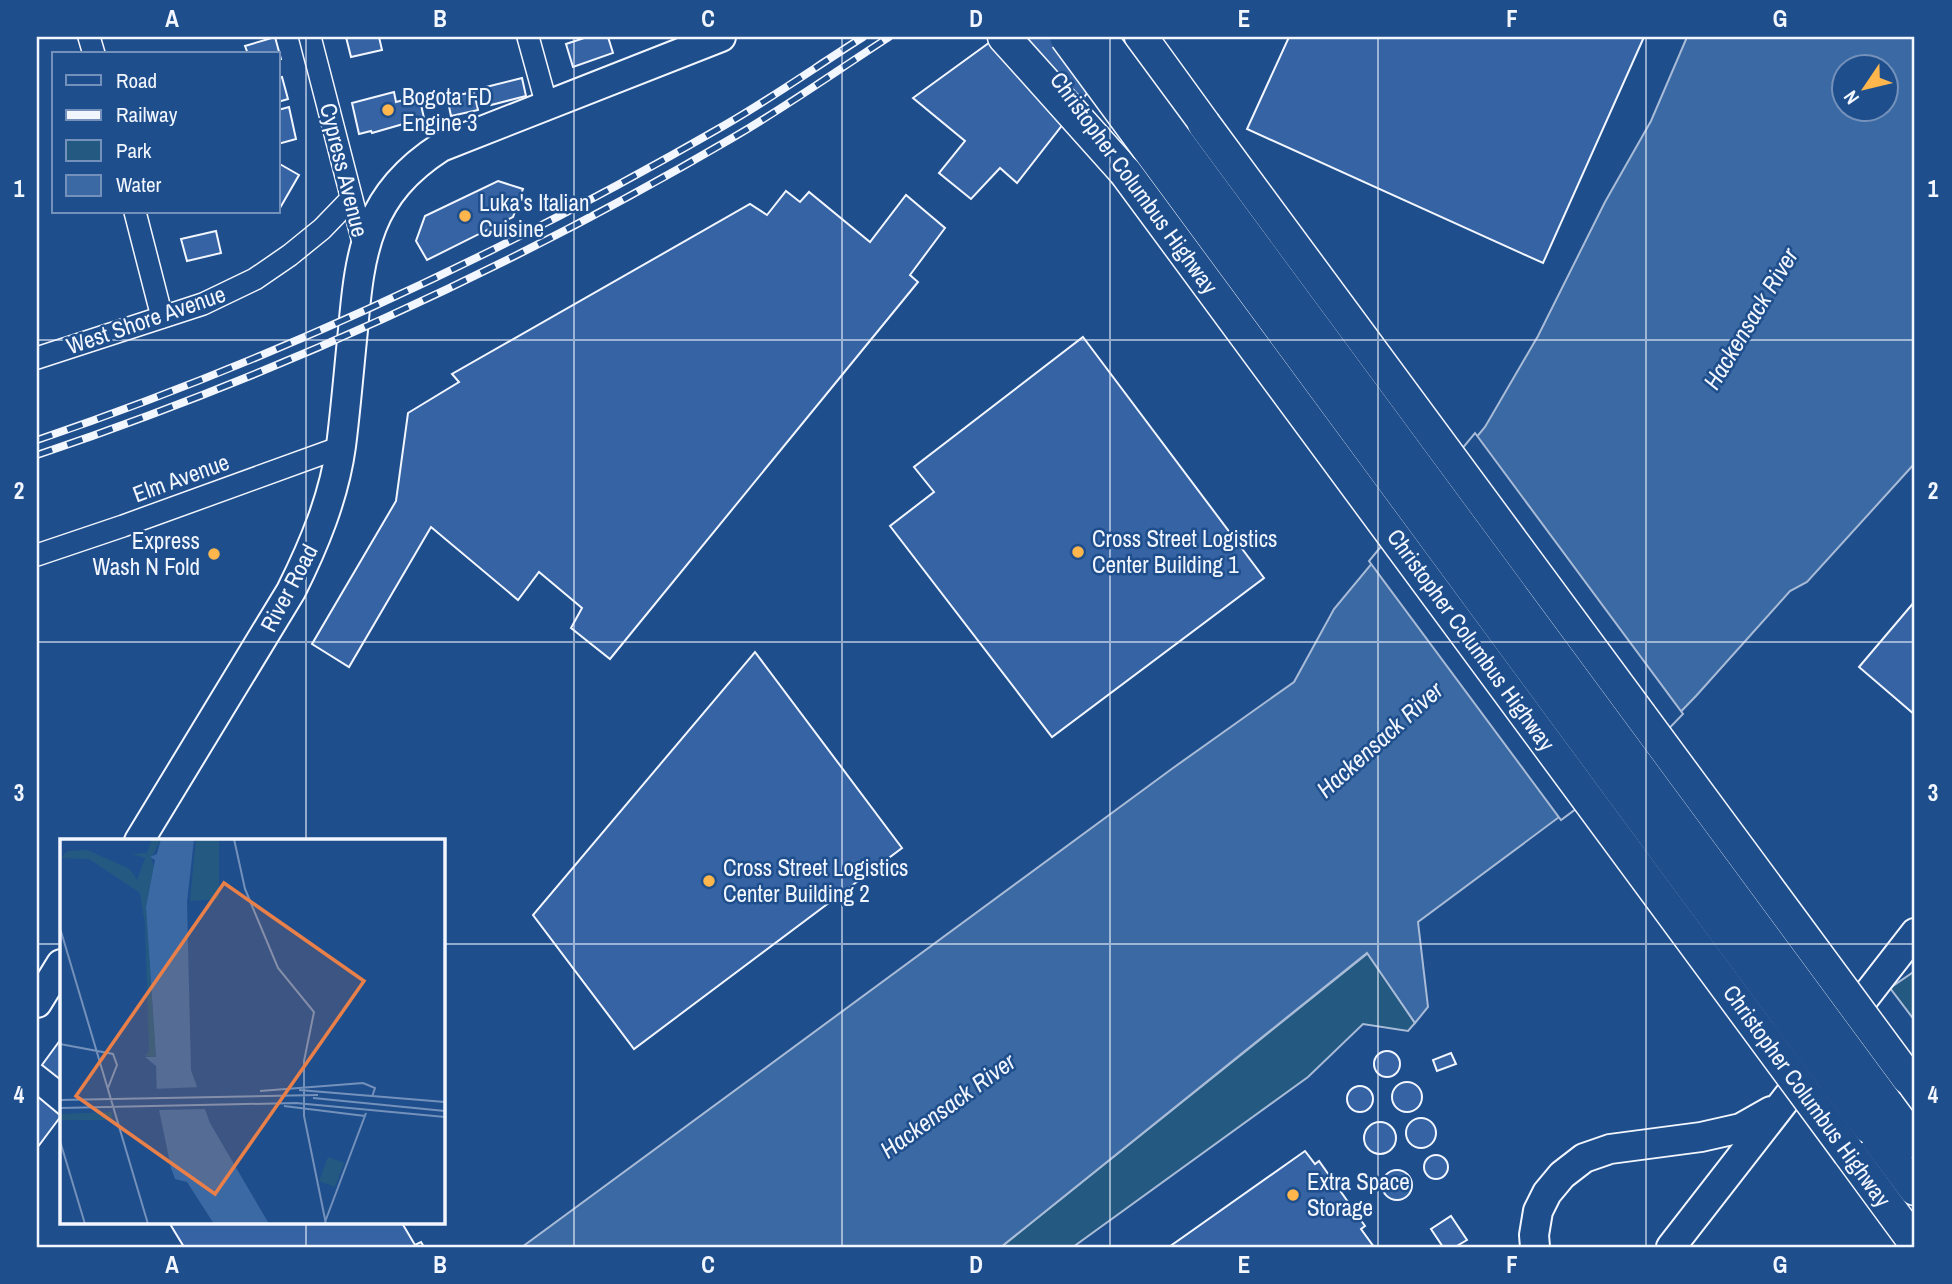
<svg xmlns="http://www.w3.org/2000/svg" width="1952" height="1284" font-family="'Archivo Narrow',sans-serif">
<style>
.green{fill:#245a82;stroke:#a8bbd7;stroke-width:2}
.water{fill:#3b69a3;stroke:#a8bbd7;stroke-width:2;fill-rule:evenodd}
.pier{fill:#1f4e8c;stroke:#a8bbd7;stroke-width:2}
.building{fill:#3563a3;stroke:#f2f6ff;stroke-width:2}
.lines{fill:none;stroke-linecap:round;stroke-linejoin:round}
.minor-casing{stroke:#f2f6ff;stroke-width:24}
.major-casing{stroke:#f2f6ff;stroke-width:32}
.highway-casing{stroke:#f2f6ff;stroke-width:35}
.minor{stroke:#1f4e8c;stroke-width:21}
.major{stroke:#1f4e8c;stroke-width:28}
.highway{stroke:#1f4e8c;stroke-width:32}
.rail-casing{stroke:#f2f6ff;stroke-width:8}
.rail{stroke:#1f4e8c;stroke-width:5;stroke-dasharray:16;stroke-linecap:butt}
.highway-bridge-casing{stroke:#f2f6ff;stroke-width:35;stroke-linecap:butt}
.highway-bridge{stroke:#1f4e8c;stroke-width:32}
.grid{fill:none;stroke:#f2f6ff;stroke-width:2;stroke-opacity:0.55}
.poi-dot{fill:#ffb74d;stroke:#1f4e8c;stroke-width:2.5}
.labels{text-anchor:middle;stroke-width:5;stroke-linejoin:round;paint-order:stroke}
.poi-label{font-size:23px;fill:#f2f6ff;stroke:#1f4e8c;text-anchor:start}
.street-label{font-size:23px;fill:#f2f6ff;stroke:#1f4e8c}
.water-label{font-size:24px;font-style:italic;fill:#f2f6ff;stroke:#1f4e8c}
.inset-road{fill:none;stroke:#7391ba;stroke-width:2}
.view{fill:#ea8049;fill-opacity:0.15;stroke:#ea8049;stroke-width:3.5}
.inset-edge{fill:none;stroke:#f2f6ff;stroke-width:3.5}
.neatline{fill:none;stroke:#f2f6ff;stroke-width:2.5}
.grid-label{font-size:23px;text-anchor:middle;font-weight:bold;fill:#f2f6ff}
</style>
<rect width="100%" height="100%" fill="#1f4e8c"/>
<!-- green -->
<g class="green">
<polygon points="1368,953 1415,1023 1408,1031 1363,1024 1308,1077 1073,1247 1001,1247"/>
<polygon points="1915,971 1915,1021 1890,988"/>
</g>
<!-- water -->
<path class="water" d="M1687 37H1915V463L1807 582 1790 591 1696 696 1629 765 1418 922 1428 1007 1415 1023 1367 953 1001 1247H522L1173 768 1294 682 1334 609 1485 427 1538 336 1605 202 1651 121ZM1843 66H1885V108H1843Z"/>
<!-- pier -->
<polygon class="pier" points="1475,433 1683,714 1631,768 1561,820 1369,561"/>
<!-- building -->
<g class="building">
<polygon points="275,37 281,59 278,60 278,54 248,54 245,46"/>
<polygon points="346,37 379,37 382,50 351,57"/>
<polygon points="587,37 608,37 613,53 573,67 566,44"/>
<polygon points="997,37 1131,37 1017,183 1000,168 971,199 939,173 965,141 913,98"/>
<polygon points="1289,37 1644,37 1543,263 1247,129"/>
<polygon points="282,77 288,99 278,102 278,78"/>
<polygon points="522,78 526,96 491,105 486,87"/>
<polygon points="394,92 396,102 419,96 424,118 372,133 371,131 359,134 352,103"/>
<polygon points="474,92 478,110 451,116 447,97"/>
<polygon points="289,107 296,139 278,144 278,110"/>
<polygon points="278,163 299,175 280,208 278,207"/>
<polygon points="498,181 523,189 513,217 427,260 416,241 425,216"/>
<polygon points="786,191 800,202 809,192 870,242 906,195 945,228 910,275 918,282 610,659 571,628 582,608 539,572 518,600 431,527 349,667 312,644 396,501 408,413 459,382 452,374 750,204 767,215"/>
<polygon points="216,231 221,253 187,261 181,239"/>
<polygon points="1083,337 1264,578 1052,737 890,526 934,492 914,467"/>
<polygon points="1915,601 1915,715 1859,667"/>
<polygon points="755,652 902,848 634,1049 533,915"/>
<polygon points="61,1039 61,1080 42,1065"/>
<circle cx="1387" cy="1064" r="13"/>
<polygon points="1451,1053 1456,1064 1437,1071 1433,1060"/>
<circle cx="1407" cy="1097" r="15"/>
<circle cx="1360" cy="1099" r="13"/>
<polygon points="37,1096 61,1116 37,1148"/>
<circle cx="1421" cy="1133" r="15"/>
<circle cx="1380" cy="1138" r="16"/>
<polygon points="1305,1151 1315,1164 1319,1161 1365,1226 1361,1229 1374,1247 1169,1247"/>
<circle cx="1436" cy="1167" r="12"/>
<circle cx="1397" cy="1185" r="15"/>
<polygon points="1451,1216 1467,1240 1455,1247 1443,1247 1431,1229"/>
<polygon points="402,1223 415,1245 421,1242 424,1247 184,1247 170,1224"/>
</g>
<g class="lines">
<!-- minor casing -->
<g class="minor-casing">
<g id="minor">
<polyline points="89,37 94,54"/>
<polyline points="310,37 364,246"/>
<polyline points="528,37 547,106"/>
<polyline points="135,212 162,317"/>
<polyline points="37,358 203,304 255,279 290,255 322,229 351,199"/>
<polyline points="37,555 123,526 341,447"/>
</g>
</g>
<!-- major casing -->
<g class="major-casing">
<g id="major">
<path d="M139 841 291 591C314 545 334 497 341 446 346 407 349 368 353 330 360 249 368 194 441 147L721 37"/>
<polyline points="37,1003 61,964"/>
<polyline points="1535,1247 1534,1235 1538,1211 1547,1193 1562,1175 1584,1158 1610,1149 1701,1137 1741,1128 1771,1111"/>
<polyline points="1671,1247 1915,933"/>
</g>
</g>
<!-- highway casing -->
<g class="highway-casing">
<g id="highway">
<polyline points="1004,37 1125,172"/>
<polyline points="1141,37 1204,124"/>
<polyline points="1887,1104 1915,1142"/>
<polyline points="1869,1127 1915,1189"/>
<polyline points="1849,1153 1915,1243"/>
</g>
</g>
<!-- minor -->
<use href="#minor" class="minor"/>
<!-- major -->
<use href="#major" class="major"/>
<!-- highway -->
<use href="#highway" class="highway"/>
<!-- rail casing -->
<g class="rail-casing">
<g id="rail">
<path d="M37 440C276 359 507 251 725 125 772 98 817 66 863 37"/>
<path d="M37 455C278 374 514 266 734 137 787 106 838 70 889 37"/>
</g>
</g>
<!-- rail -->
<use href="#rail" class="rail"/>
<!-- highway-bridge casing -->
<g class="highway-bridge-casing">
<g id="highway-bridge">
<polyline points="1066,37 1869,1127"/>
<polyline points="1100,37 1887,1104"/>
<polyline points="1204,124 1908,1078"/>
<polyline points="1125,172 1849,1153"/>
</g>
</g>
<!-- highway-bridge -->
<use href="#highway-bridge" class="highway-bridge"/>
</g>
<!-- grid -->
<path class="grid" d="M306 37V841M574 37V1247M842 37V1247M1110 37V1247M1378 37V1247M1646 37V1247M37 340H1915M37 642H1915M37 944H61M443 944H1915M306 1223V1247"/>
<!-- markers -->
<g class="poi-dot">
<circle cx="388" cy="110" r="7"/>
<circle cx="465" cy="216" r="7"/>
<circle cx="1078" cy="552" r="7"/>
<circle cx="214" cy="554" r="7"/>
<circle cx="709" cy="881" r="7"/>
<circle cx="1293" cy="1195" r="7"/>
</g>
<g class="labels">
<!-- poi labels -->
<g class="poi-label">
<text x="402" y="105">Bogota FD<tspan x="402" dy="26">Engine 3</tspan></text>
<text x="479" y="211">Luka's Italian<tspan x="479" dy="26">Cuisine</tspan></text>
<text x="1092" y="547">Cross Street Logistics<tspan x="1092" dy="26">Center Building 1</tspan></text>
<text x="200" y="549" text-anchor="end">Express<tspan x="200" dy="26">Wash N Fold</tspan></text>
<text x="723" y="876">Cross Street Logistics<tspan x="723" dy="26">Center Building 2</tspan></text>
<text x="1307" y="1190">Extra Space<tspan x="1307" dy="26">Storage</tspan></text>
</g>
<!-- street labels -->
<g class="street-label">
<text transform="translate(344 170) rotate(76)" y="8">Cypress Avenue</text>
<text transform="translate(1134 183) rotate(54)" y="8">Christopher Columbus Highway</text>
<text transform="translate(146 320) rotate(-19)" y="8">West Shore Avenue</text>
<text transform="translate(181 478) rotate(-20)" y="8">Elm Avenue</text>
<text transform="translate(289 588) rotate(-62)" y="8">River Road</text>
<text transform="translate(1471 640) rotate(54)" y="8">Christopher Columbus Highway</text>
<text transform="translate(1807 1096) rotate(54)" y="8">Christopher Columbus Highway</text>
</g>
<!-- water labels -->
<g class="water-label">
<text transform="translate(1751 319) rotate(-59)" y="8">Hackensack River</text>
<text transform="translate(1380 740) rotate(-42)" y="8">Hackensack River</text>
<text transform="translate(948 1106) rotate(-36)" y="8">Hackensack River</text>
</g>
</g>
<!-- overview -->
<g transform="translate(60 839)">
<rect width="385" height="385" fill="#1f4e8c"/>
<path d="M92 0H101L91 19 94 27 86 68 96 219 85 217 89 212 85 85 80 54 29 20 0 19 8 12 27 11 70 30 77 41 85 19 72 15 87 14ZM136 0H159V60L130 62ZM52 273V281H0V275ZM268 318 284 324 275 348 259 342Z" fill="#245a82"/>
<path d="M101 0H134L127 63 131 231 150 284 209 385H154L127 343 115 340 111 329 97 261 96 227 85 218H96L86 68 95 21 90 18 97 15Z" fill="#3b69a3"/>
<path d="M142 248 148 270 95 271 93 250Z" fill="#1f4e8c"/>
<path class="inset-road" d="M174 0 185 50 218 129 254 173 244 222V277L266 385M0 89 88 385M0 205 53 215 57 226 48 249M303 244 315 249 312 258M239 251 385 263M200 252 303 244M253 259 385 272M0 261 258 256M224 267 305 277M0 269 236 264 385 278M0 302 25 385M265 383 306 274"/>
<path class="view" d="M164 44 304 142 155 355 16 257Z"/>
<rect width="385" height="385" class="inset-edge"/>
</g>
<!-- border -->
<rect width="1952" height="1284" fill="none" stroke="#1f4e8c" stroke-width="77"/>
<!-- legend -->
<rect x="52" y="52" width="228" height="161" fill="#1f4e8c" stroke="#7391ba" stroke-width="2"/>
<rect x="66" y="75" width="35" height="10" fill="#1f4e8c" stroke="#7391ba" stroke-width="2"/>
<text x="116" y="88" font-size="21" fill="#f2f6ff">Road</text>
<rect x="66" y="110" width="35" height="10" fill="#f2f6ff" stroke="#7391ba" stroke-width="2"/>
<text x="116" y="122" font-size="21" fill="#f2f6ff">Railway</text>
<rect x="66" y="140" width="35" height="21" fill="#245a82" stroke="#7391ba" stroke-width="2"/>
<text x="116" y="158" font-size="21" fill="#f2f6ff">Park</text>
<rect x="66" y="175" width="35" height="21" fill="#3b69a3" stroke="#7391ba" stroke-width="2"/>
<text x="116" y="192" font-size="21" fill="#f2f6ff">Water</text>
<!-- north arrow -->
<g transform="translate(1865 88) rotate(235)"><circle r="33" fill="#1f4e8c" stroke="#7391ba" stroke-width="2"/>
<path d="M0-5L12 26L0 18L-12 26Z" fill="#ffb74d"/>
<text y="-10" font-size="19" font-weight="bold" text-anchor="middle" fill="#f2f6ff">N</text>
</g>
<rect x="38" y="38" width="1875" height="1208" class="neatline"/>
<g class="grid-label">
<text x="172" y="27">A</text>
<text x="440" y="27">B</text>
<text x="708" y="27">C</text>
<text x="976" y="27">D</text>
<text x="1244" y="27">E</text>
<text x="1512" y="27">F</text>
<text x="1780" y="27">G</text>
<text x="19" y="197">1</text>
<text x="1933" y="197">1</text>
<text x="19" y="499">2</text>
<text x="1933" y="499">2</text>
<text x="19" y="801">3</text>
<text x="1933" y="801">3</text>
<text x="19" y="1103">4</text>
<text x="1933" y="1103">4</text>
<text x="172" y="1273">A</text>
<text x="440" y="1273">B</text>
<text x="708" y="1273">C</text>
<text x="976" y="1273">D</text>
<text x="1244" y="1273">E</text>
<text x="1512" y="1273">F</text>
<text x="1780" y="1273">G</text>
</g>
</svg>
